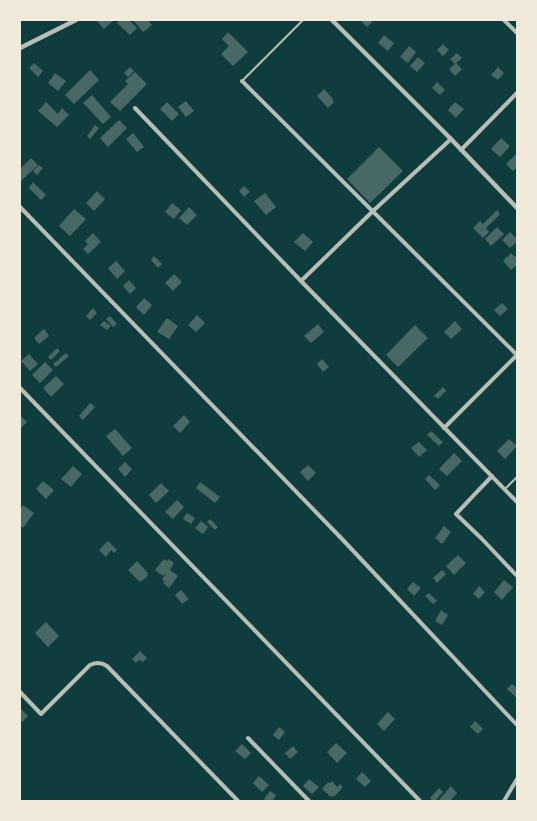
<svg xmlns="http://www.w3.org/2000/svg" width="537" height="821" font-family="Cabin,sans-serif">
<style>
.building{fill:#486865}
.lines{fill:none;stroke-linecap:round;stroke-linejoin:round}
.service{stroke:#b8beb3;stroke-width:2}
.minor{stroke:#b8beb3;stroke-width:4}
.tertiary{stroke:#b8beb3;stroke-width:4.5}
</style>
<rect width="100%" height="100%" fill="#0f3d3e"/>
<!-- building -->
<g class="building">
<polygon points="96,20 114,20 104,29"/>
<polygon points="120,20 129,20 137,28 130,35 117,23"/>
<polygon points="133,20 148,20 152,25 143,32"/>
<polygon points="360,20 370,20 372,22 367,27"/>
<polygon points="228,32 248,52 233,66 221,54 229,46 222,39"/>
<polygon points="384,35 394,43 388,51 378,43"/>
<polygon points="443,44 449,50 443,56 437,50"/>
<polygon points="409,46 416,52 408,63 400,57"/>
<polygon points="457,53 462,58 456,63 462,69 455,76 449,69 455,64 450,59"/>
<polygon points="418,57 425,63 417,72 410,66"/>
<polygon points="34,63 43,71 38,77 29,68"/>
<polygon points="130,67 134,71 128,77 124,73"/>
<polygon points="498,67 504,73 498,80 491,75"/>
<polygon points="90,70 99,80 74,104 65,95"/>
<polygon points="135,72 147,84 120,111 110,102 128,84 125,81"/>
<polygon points="55,73 66,81 58,91 48,83"/>
<polygon points="437,82 445,90 440,95 432,88"/>
<polygon points="324,89 333,99 332,100 334,102 328,108 317,96"/>
<polygon points="92,95 111,117 103,124 83,103"/>
<polygon points="186,101 194,111 186,117 178,107"/>
<polygon points="46,102 58,114 62,108 69,115 57,127 38,111"/>
<polygon points="167,102 179,114 172,121 160,109"/>
<polygon points="455,102 464,109 456,118 448,110"/>
<polygon points="119,120 127,128 108,147 100,138"/>
<polygon points="95,125 99,128 90,139 87,136"/>
<polygon points="133,133 144,147 137,152 126,139"/>
<polygon points="501,138 510,146 500,157 491,149"/>
<polygon points="379,147 403,171 370,203 347,179"/>
<polygon points="517,153 517,169 516,168 513,171 506,164"/>
<polygon points="31,158 38,165 20,182 20,169"/>
<polygon points="39,165 43,168 37,175 33,171"/>
<polygon points="33,182 46,195 41,200 29,188"/>
<polygon points="244,186 250,192 244,197 239,191"/>
<polygon points="97,191 105,199 94,211 86,203"/>
<polygon points="265,193 276,207 266,215 254,201"/>
<polygon points="172,203 181,210 174,219 165,212"/>
<polygon points="189,207 197,215 187,225 179,218"/>
<polygon points="74,209 86,219 70,236 59,226"/>
<polygon points="497,210 500,214 486,228 489,232 483,238 473,228 480,221 483,224"/>
<polygon points="497,227 504,234 491,246 485,239"/>
<polygon points="510,232 517,239 517,242 510,248 502,240"/>
<polygon points="93,233 101,242 88,254 83,249 88,244 85,241"/>
<polygon points="303,233 313,242 305,251 294,242"/>
<polygon points="511,253 515,257 517,255 517,265 511,270 503,261"/>
<polygon points="154,256 162,264 158,268 151,260"/>
<polygon points="116,261 125,271 117,279 108,268"/>
<polygon points="174,274 182,282 173,291 165,283"/>
<polygon points="129,280 136,288 130,294 123,286"/>
<polygon points="144,298 152,305 144,315 136,307"/>
<polygon points="502,303 508,309 500,316 494,310"/>
<polygon points="93,308 97,313 90,320 86,316"/>
<polygon points="197,315 205,323 196,332 188,325"/>
<polygon points="110,316 117,324 113,327 106,319"/>
<polygon points="167,318 178,326 169,339 157,332"/>
<polygon points="104,321 111,326 107,330 100,325"/>
<polygon points="455,321 462,329 451,339 444,332"/>
<polygon points="318,324 324,332 311,343 304,336"/>
<polygon points="415,325 428,338 398,367 386,355"/>
<polygon points="44,329 49,336 39,344 34,338"/>
<polygon points="57,348 60,351 51,360 48,357"/>
<polygon points="66,353 69,356 56,367 53,364"/>
<polygon points="29,354 38,364 30,371 21,361"/>
<polygon points="322,359 329,367 323,372 317,364"/>
<polygon points="45,362 53,370 40,383 32,375"/>
<polygon points="56,376 64,384 51,397 43,388"/>
<polygon points="443,387 446,391 438,399 434,396"/>
<polygon points="90,403 95,407 83,420 79,416"/>
<polygon points="20,415 27,422 20,429"/>
<polygon points="184,415 190,422 180,433 173,426"/>
<polygon points="115,429 132,448 123,456 106,436"/>
<polygon points="431,431 443,442 439,446 427,435"/>
<polygon points="509,439 517,446 505,459 497,451"/>
<polygon points="419,442 427,450 419,457 411,448"/>
<polygon points="454,453 462,461 447,476 439,469"/>
<polygon points="125,462 132,469 125,477 118,469"/>
<polygon points="308,465 316,473 308,481 300,472"/>
<polygon points="73,466 82,474 71,487 61,479"/>
<polygon points="429,475 440,485 435,490 425,479"/>
<polygon points="43,481 54,490 46,499 36,489"/>
<polygon points="200,482 220,497 215,503 196,488"/>
<polygon points="161,483 169,491 156,503 149,495"/>
<polygon points="177,500 184,507 173,519 165,512"/>
<polygon points="23,505 34,513 23,528 20,525 20,509"/>
<polygon points="187,513 195,518 191,524 183,519"/>
<polygon points="210,519 218,527 215,530 207,522"/>
<polygon points="201,521 208,527 203,534 195,528"/>
<polygon points="444,526 451,532 442,544 435,538"/>
<polygon points="108,541 117,550 114,553 111,550 106,557 99,550"/>
<polygon points="458,555 466,563 454,575 446,566"/>
<polygon points="164,559 167,561 169,559 174,563 170,570 178,576 169,588 163,583 165,582 162,579 166,574 165,574 163,576 155,570"/>
<polygon points="137,561 148,573 147,574 148,576 140,582 128,570"/>
<polygon points="442,570 446,574 437,583 433,578"/>
<polygon points="504,580 513,587 502,600 494,592"/>
<polygon points="413,582 421,588 414,596 407,589"/>
<polygon points="479,586 485,592 479,599 473,594"/>
<polygon points="181,590 189,599 182,604 175,595"/>
<polygon points="429,593 437,601 433,604 425,596"/>
<polygon points="441,610 448,615 442,625 435,621"/>
<polygon points="46,622 59,636 48,647 35,633"/>
<polygon points="140,651 147,658 143,662 139,660 136,663 132,659"/>
<polygon points="512,684 517,688 517,698 507,689"/>
<polygon points="21,709 28,716 22,722 20,720 20,710"/>
<polygon points="388,712 395,719 384,731 377,724"/>
<polygon points="475,721 483,729 478,734 470,727"/>
<polygon points="279,727 285,732 279,740 273,735"/>
<polygon points="336,743 347,753 337,763 327,752"/>
<polygon points="242,744 251,753 245,759 235,751"/>
<polygon points="293,746 298,752 290,759 285,753"/>
<polygon points="362,772 371,781 365,787 356,779"/>
<polygon points="259,776 269,785 262,792 253,783"/>
<polygon points="309,779 319,787 312,794 303,786"/>
<polygon points="332,781 337,787 340,784 343,787 334,797 333,796 331,797 322,789 328,782 330,783"/>
<polygon points="451,786 457,793 450,801 440,801 439,800"/>
<polygon points="439,788 443,792 435,801 433,801 430,798"/>
<polygon points="270,791 276,795 272,801 267,801 264,799"/>
</g>
<g class="lines">
<!-- service -->
<g class="service">
<polyline points="242,81 303,20"/>
<polyline points="505,489 517,477"/>
</g>
<!-- minor -->
<g class="minor">
<polyline points="504,20 517,33"/>
<polyline points="242,81 517,355"/>
<polyline points="135,108 301,281 517,502"/>
<polyline points="461,150 517,93"/>
<polyline points="20,207 343,540 517,725"/>
<polyline points="301,281 373,211 451,139"/>
<polyline points="20,388 420,801"/>
<polyline points="444,428 517,355"/>
<polyline points="492,476 456,514 482,539 517,576"/>
<path d="M20 692 41 714 90 665C96 662 101 662 107 666L238 801"/>
<polyline points="248,738 309,801"/>
<polyline points="504,801 517,779"/>
</g>
<!-- tertiary -->
<g class="tertiary">
<polyline points="332,20 451,139 517,208"/>
<polyline points="20,48 76,20"/>
</g>
</g>
<!-- border -->
<rect width="537" height="821" fill="none" stroke="#f1e9da" stroke-width="42"/>
</svg>
